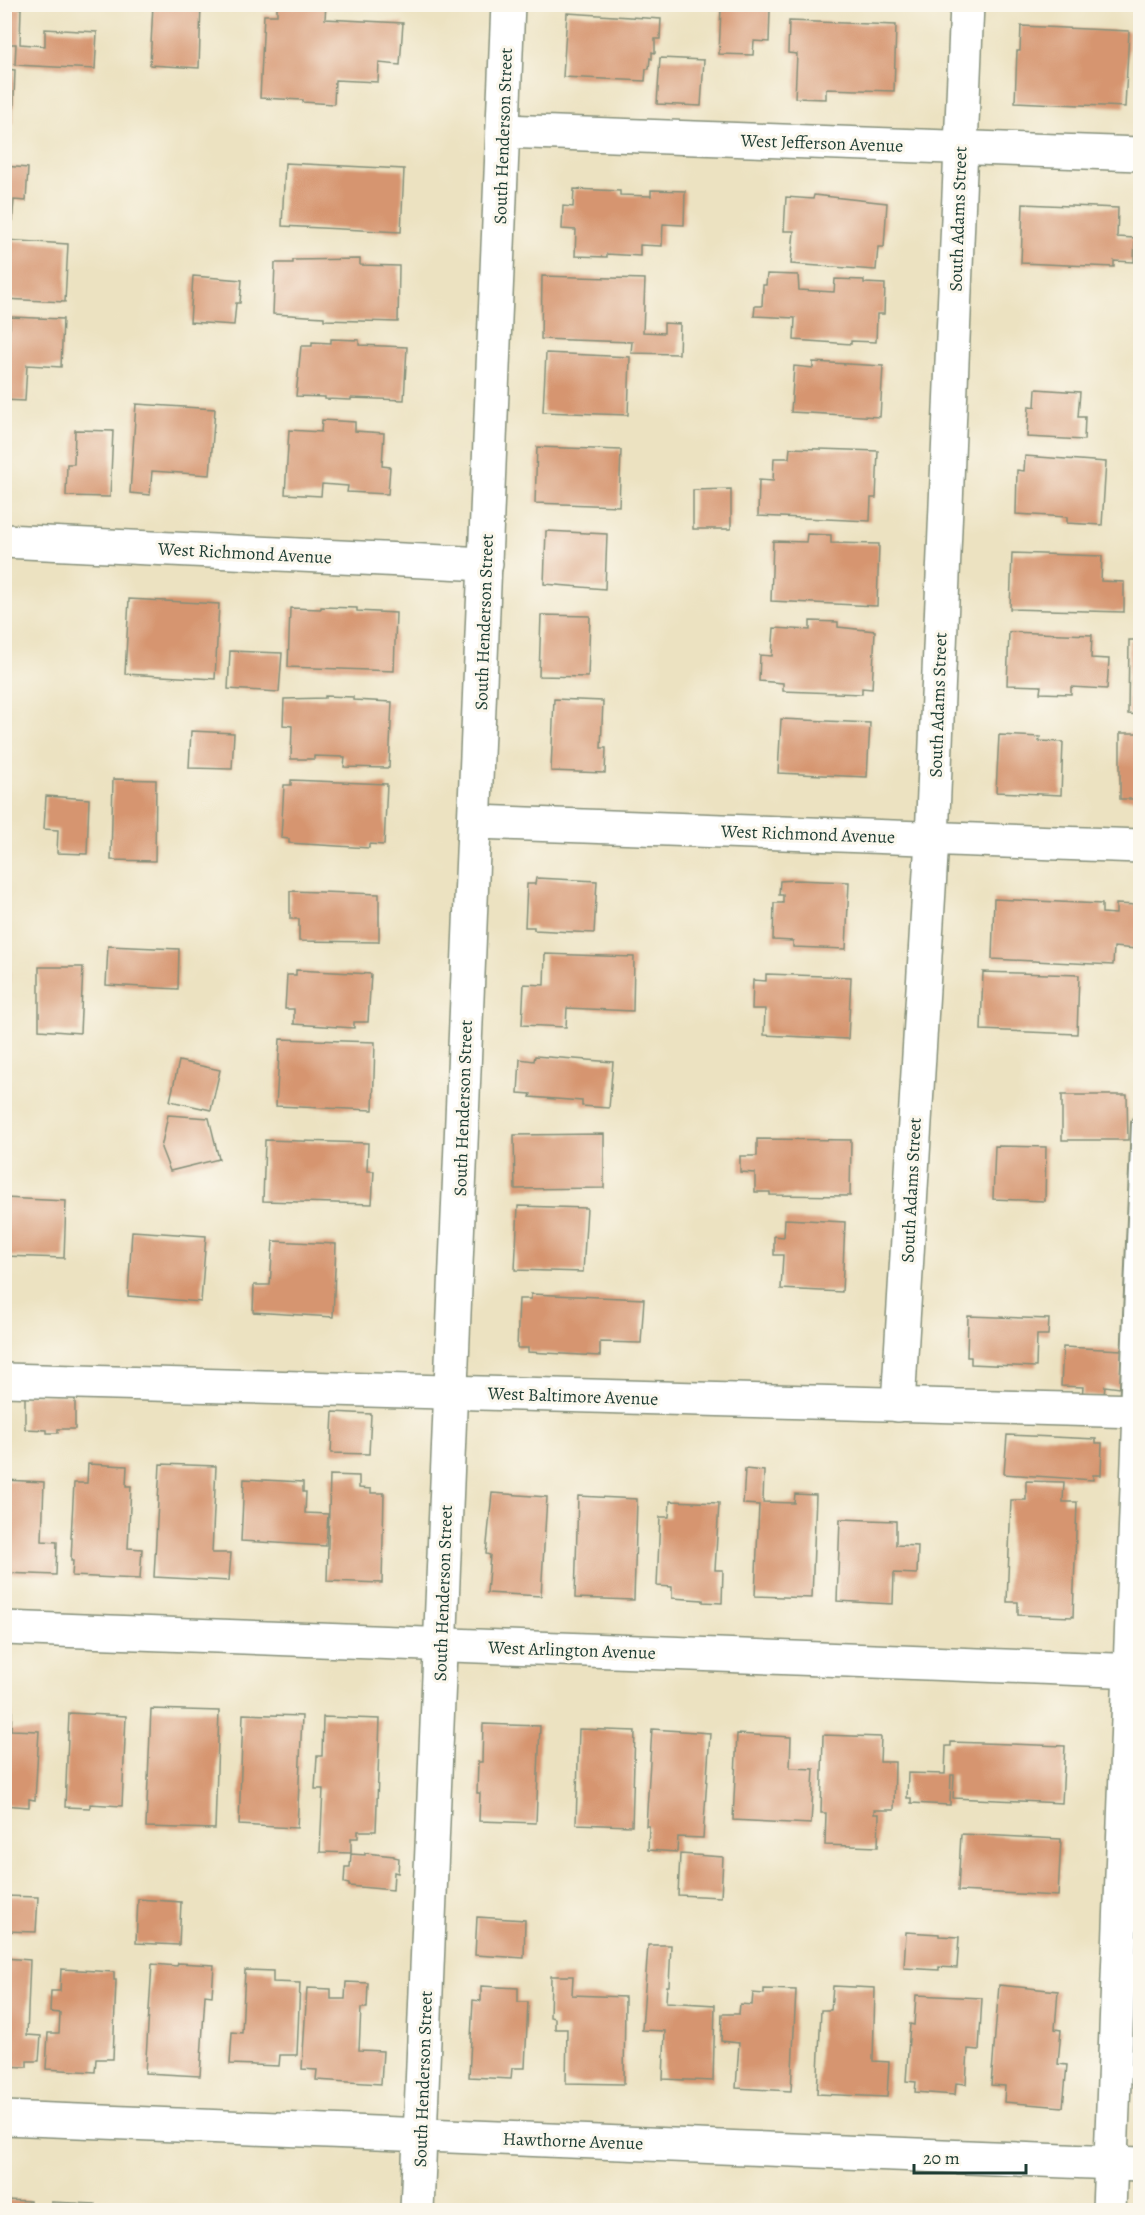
<svg xmlns="http://www.w3.org/2000/svg" width="1145" height="2215" font-family="Alegreya,serif">
<style>
.building{fill:#d69570}
.lines{fill:none;stroke-linecap:round;stroke-linejoin:round}
.service-casing{stroke:#86907a;stroke-width:20}
.minor-casing{stroke:#86907a;stroke-width:36}
.service{stroke:#fff;stroke-width:16}
.minor{stroke:#fff;stroke-width:33}
.labels{text-anchor:middle;stroke-width:6;stroke-linejoin:round;paint-order:stroke}
.street-label{font-size:18px;fill:#1f3d34;stroke:#fbf7ec}
</style>
<rect width="100%" height="100%" fill="#fbf7ec"/>
<filter id="ink" filterUnits="userSpaceOnUse"><feTurbulence type="fractalNoise" baseFrequency=".0167" numOctaves="2"/><feDisplacementMap in="SourceGraphic" scale="12" xChannelSelector="R" yChannelSelector="G"/><feConvolveMatrix kernelMatrix="1 2 1 2 8 2 1 2 1" color-interpolation-filters="sRGB"/></filter>
<filter id="wash" filterUnits="userSpaceOnUse"><feTurbulence type="fractalNoise" baseFrequency=".008" numOctaves="4" result="noise"/><feDisplacementMap in="SourceGraphic" scale="24" xChannelSelector="R" yChannelSelector="G"/><feGaussianBlur stdDeviation="1.35" result="paint"/><feColorMatrix in="noise" values="0 0 0 0 0 0 0 0 0 0 0 0 0 0 0 0 0 1.4 0 .05"/><feComposite in="paint" operator="in"/></filter>
<g filter="url(#wash)">
<rect width="100%" height="100%" fill="#ece2c1"/>
<g id="blocks">
<!-- building -->
<g class="building">
<polygon points="4,4 7,4 7,8 21,8 20,44 45,46 45,29 97,32 95,69 15,65 16,44 4,44"/>
<polygon points="153,4 201,4 199,68 150,65"/>
<polygon points="277,4 326,4 325,19 403,23 400,65 379,63 378,82 335,80 334,104 303,102 303,100 260,98 264,15 277,15"/>
<polygon points="816,4 848,4 848,8 816,6"/>
<polygon points="1111,4 1133,4 1133,7 1111,6"/>
<polygon points="721,8 770,10 769,42 754,41 753,55 719,54"/>
<polygon points="567,13 661,19 660,39 655,39 655,53 652,52 652,59 650,58 649,69 646,69 645,81 563,77"/>
<polygon points="789,21 896,25 894,91 826,89 826,99 795,98 797,54 788,53"/>
<polygon points="1021,26 1129,31 1125,107 1015,102 1017,51 1020,51"/>
<polygon points="660,58 704,60 701,106 657,104"/>
<polygon points="4,69 15,70 13,124 4,123"/>
<polygon points="285,163 404,169 401,232 282,226"/>
<polygon points="4,166 28,168 26,201 14,200 12,224 4,224"/>
<polygon points="574,189 620,191 620,195 651,196 651,190 685,191 684,225 663,224 662,246 640,245 640,256 607,254 607,257 575,256 576,230 562,229 563,206 573,207"/>
<polygon points="814,195 887,203 884,247 878,247 876,270 791,264 794,231 784,231 786,197 813,199"/>
<polygon points="1023,204 1118,208 1117,237 1135,238 1134,262 1114,261 1114,267 1021,263"/>
<polygon points="4,240 68,244 65,302 4,299"/>
<polygon points="360,259 360,265 399,266 398,322 324,320 324,317 273,314 275,263 293,263 293,260"/>
<polygon points="767,274 798,275 799,290 834,292 835,279 864,280 864,283 885,284 884,314 877,314 876,342 851,341 851,344 794,340 795,318 754,316 755,306 762,306 763,285 766,285"/>
<polygon points="193,276 242,280 240,303 236,303 234,325 190,322"/>
<polygon points="542,276 645,279 643,332 664,333 664,323 680,324 679,354 631,353 632,342 541,339"/>
<polygon points="10,317 63,319 61,367 27,365 25,401 4,400 4,328 10,328"/>
<polygon points="331,339 359,340 359,345 407,347 404,400 351,398 351,400 325,399 325,397 296,396 301,346 312,346 312,342 331,343"/>
<polygon points="546,353 630,357 628,415 543,412"/>
<polygon points="813,362 883,366 880,417 791,412 794,366 813,368"/>
<polygon points="1036,389 1080,392 1078,417 1085,417 1084,440 1027,437 1029,406 1035,407"/>
<polygon points="136,404 215,409 210,475 152,471 150,495 130,493"/>
<polygon points="322,420 355,422 355,431 384,433 382,466 390,467 388,494 347,492 348,486 322,484 321,496 285,494 289,430 321,432"/>
<polygon points="75,430 113,431 110,497 66,496 67,464 74,464"/>
<polygon points="537,447 621,450 619,506 535,503"/>
<polygon points="790,448 878,451 876,498 871,498 870,521 758,516 759,480 773,481 774,458 789,458"/>
<polygon points="1025,456 1106,462 1102,525 1067,523 1067,517 1016,514 1017,470 1024,471"/>
<polygon points="731,489 731,529 693,529 693,490"/>
<polygon points="546,531 607,534 605,589 544,584"/>
<polygon points="807,534 831,535 831,543 879,544 877,606 771,601 773,541 806,542"/>
<polygon points="1012,553 1102,556 1101,581 1124,582 1124,612 1010,609"/>
<polygon points="129,599 219,604 215,679 125,674"/>
<polygon points="321,607 357,608 357,611 396,613 394,671 288,667 290,608 321,609"/>
<polygon points="4,611 8,611 6,642 4,642"/>
<polygon points="541,615 590,616 588,677 539,676"/>
<polygon points="810,621 838,622 838,627 875,631 872,689 862,688 862,694 783,691 783,683 759,681 760,655 772,656 774,628 810,630"/>
<polygon points="1009,632 1092,635 1091,658 1109,659 1107,689 1071,687 1071,694 1040,693 1041,686 1007,685"/>
<polygon points="1129,640 1140,640 1140,715 1128,714"/>
<polygon points="230,651 282,653 279,692 228,689"/>
<polygon points="325,696 353,697 353,700 392,702 389,768 344,767 345,757 314,756 314,759 291,759 292,726 283,725 284,699 325,698"/>
<polygon points="554,699 603,701 601,748 606,748 605,773 551,771"/>
<polygon points="781,719 870,723 867,777 778,773"/>
<polygon points="191,731 234,733 232,769 189,768"/>
<rect x="1120" y="733" width="20" height="66"/>
<polygon points="999,735 1040,737 1039,741 1063,742 1061,795 996,792"/>
<polygon points="113,779 156,780 155,861 111,860"/>
<polygon points="291,780 387,784 384,845 369,844 369,848 289,843 289,839 281,838 284,785 291,785"/>
<polygon points="46,796 89,799 87,854 57,853 58,830 44,829"/>
<polygon points="536,878 597,881 594,933 534,930 534,927 525,927 527,884 535,884"/>
<polygon points="796,880 849,882 846,949 793,947 793,941 773,940 774,903 783,903 783,895 779,895 780,881"/>
<polygon points="290,891 379,894 379,942 299,941 299,919 290,919"/>
<polygon points="994,899 1102,904 1102,913 1116,914 1116,904 1139,905 1137,949 1114,947 1113,965 992,959"/>
<polygon points="108,946 179,949 178,989 106,985"/>
<polygon points="545,954 634,957 633,1011 567,1008 566,1027 522,1025 524,984 544,985"/>
<polygon points="4,958 10,958 9,989 4,989"/>
<polygon points="39,967 83,967 80,1033 39,1030"/>
<polygon points="296,970 371,974 368,1022 354,1022 354,1028 294,1024 294,1009 285,1009 287,975 296,975"/>
<polygon points="983,972 1079,975 1077,1034 981,1030"/>
<polygon points="766,974 851,977 848,1039 764,1035 765,1009 752,1009 753,980 766,981"/>
<polygon points="280,1039 375,1042 373,1110 276,1106"/>
<polygon points="535,1056 613,1062 609,1108 582,1106 582,1101 530,1097 531,1094 518,1093 520,1059 534,1061"/>
<polygon points="179,1061 220,1070 211,1110 170,1101"/>
<polygon points="1062,1095 1127,1095 1128,1140 1062,1140"/>
<polygon points="4,1108 8,1109 6,1143 4,1143"/>
<polygon points="168,1115 209,1118 219,1159 170,1171 161,1148"/>
<polygon points="604,1134 604,1188 515,1189 514,1135"/>
<polygon points="757,1139 851,1140 850,1196 770,1195 770,1192 755,1192 755,1173 740,1172 740,1156 757,1156"/>
<polygon points="265,1140 368,1143 367,1171 374,1171 372,1204 263,1201"/>
<polygon points="995,1146 1046,1147 1045,1201 993,1199"/>
<polygon points="4,1198 66,1201 64,1258 4,1256"/>
<polygon points="518,1206 587,1208 583,1272 515,1270"/>
<polygon points="785,1219 845,1222 842,1292 781,1289 783,1255 774,1255 774,1236 784,1237"/>
<polygon points="132,1231 206,1236 201,1302 128,1296"/>
<polygon points="273,1241 336,1244 333,1317 253,1312 254,1285 270,1285"/>
<polygon points="531,1294 644,1299 641,1343 600,1342 600,1356 528,1352 528,1348 517,1348 519,1299 531,1299"/>
<polygon points="968,1316 1049,1319 1048,1335 1037,1335 1036,1367 971,1364 971,1357 967,1357"/>
<polygon points="1063,1347 1122,1350 1120,1388 1105,1386 1104,1396 1082,1396 1083,1387 1061,1386"/>
<polygon points="25,1395 75,1396 75,1429 58,1429 58,1433 47,1433 47,1430 25,1429"/>
<polygon points="333,1412 371,1414 369,1454 331,1453"/>
<polygon points="1007,1435 1096,1439 1096,1443 1102,1443 1101,1475 1093,1475 1093,1480 1004,1474"/>
<polygon points="88,1464 127,1466 126,1486 131,1486 128,1548 142,1549 140,1579 72,1576 73,1561 71,1561 72,1538 71,1538 74,1483 87,1483"/>
<polygon points="160,1464 216,1466 212,1553 231,1553 229,1581 154,1577"/>
<polygon points="745,1469 764,1471 763,1502 794,1503 795,1494 816,1495 812,1598 755,1596 759,1505 743,1504"/>
<polygon points="330,1475 359,1476 359,1488 371,1489 371,1493 384,1493 382,1583 327,1581"/>
<polygon points="244,1479 303,1482 303,1492 306,1492 305,1513 328,1514 326,1546 241,1541"/>
<polygon points="4,1480 44,1482 42,1541 57,1542 56,1575 4,1573"/>
<polygon points="1026,1481 1064,1482 1063,1502 1077,1502 1073,1617 1018,1615 1018,1602 1007,1602 1011,1500 1026,1500"/>
<polygon points="492,1493 547,1497 541,1596 487,1593 490,1555 486,1554"/>
<polygon points="578,1496 637,1499 634,1600 575,1598"/>
<polygon points="670,1501 719,1503 715,1570 723,1570 722,1603 703,1602 703,1600 672,1598 672,1587 657,1586 660,1517 669,1517"/>
<polygon points="840,1519 896,1521 896,1545 918,1546 917,1574 894,1573 893,1604 837,1601"/>
<polygon points="4,1707 12,1708 11,1730 39,1731 35,1800 29,1799 29,1807 4,1805"/>
<polygon points="151,1709 219,1711 215,1829 146,1827"/>
<polygon points="69,1713 126,1716 122,1806 90,1804 90,1808 65,1807"/>
<polygon points="243,1714 302,1716 297,1828 239,1825"/>
<polygon points="323,1717 380,1719 376,1831 358,1831 358,1838 351,1838 351,1853 320,1852 323,1789 315,1789 317,1756 322,1756"/>
<polygon points="483,1724 540,1726 536,1823 479,1821 480,1793 477,1793 478,1762 482,1762"/>
<polygon points="579,1729 635,1731 632,1826 576,1824"/>
<polygon points="652,1729 710,1733 703,1838 678,1837 677,1852 648,1850 649,1826 646,1826"/>
<polygon points="737,1734 791,1737 790,1768 814,1769 811,1824 733,1820"/>
<polygon points="823,1735 881,1737 880,1762 895,1762 894,1810 874,1810 874,1814 879,1814 878,1847 825,1845 826,1813 821,1813"/>
<polygon points="951,1742 1065,1746 1062,1803 953,1798 954,1775 951,1775 950,1805 911,1803 911,1798 907,1798 908,1773 945,1774 946,1746 951,1746"/>
<polygon points="961,1834 1061,1839 1058,1896 958,1891"/>
<polygon points="365,1853 394,1856 394,1857 399,1858 398,1873 394,1872 393,1890 349,1886 349,1884 344,1883 345,1867 350,1867 351,1854 365,1855"/>
<polygon points="680,1854 723,1857 721,1897 678,1895"/>
<polygon points="4,1896 38,1897 36,1932 4,1931"/>
<polygon points="138,1899 181,1902 179,1945 136,1943"/>
<polygon points="477,1917 525,1920 524,1958 475,1955"/>
<polygon points="906,1932 939,1934 939,1936 959,1937 957,1968 939,1967 939,1970 904,1968"/>
<polygon points="648,1945 671,1945 669,1986 667,1986 666,2002 715,2005 713,2081 663,2079 665,2031 642,2030"/>
<polygon points="4,1958 30,1960 27,2035 41,2036 39,2061 27,2061 27,2067 4,2066"/>
<polygon points="178,1963 214,1965 212,1996 205,1995 200,2076 145,2073 152,1964 177,1966"/>
<polygon points="61,1969 114,1972 114,1980 116,1980 113,2059 96,2059 95,2072 46,2069 48,2033 59,2033 60,2013 50,2012 51,1991 60,1991"/>
<polygon points="245,1970 273,1971 273,1982 300,1983 297,2055 280,2055 279,2066 230,2064 232,2032 242,2033"/>
<polygon points="551,1976 573,1976 572,1995 625,1997 624,2084 566,2083 567,2029 555,2029 555,2018 550,2017"/>
<polygon points="346,1982 368,1983 367,2008 361,2008 359,2050 383,2051 381,2084 316,2080 317,2070 302,2069 307,1988 331,1989 331,1999 345,1999"/>
<polygon points="999,1985 1058,1991 1055,2029 1061,2030 1058,2064 1067,2065 1063,2107 1004,2102 1005,2086 991,2085"/>
<polygon points="481,1986 518,1988 518,2002 528,2002 525,2068 512,2068 511,2079 469,2077 473,2000 481,2001"/>
<polygon points="833,1986 875,1988 873,2061 889,2062 887,2097 817,2094 821,2010 831,2010"/>
<polygon points="764,1989 796,1990 791,2091 736,2088 739,2043 721,2041 722,2014 739,2014 740,2004 752,2005 753,1993 764,1994"/>
<polygon points="916,1995 982,1998 979,2050 968,2049 966,2084 956,2083 955,2095 915,2092 916,2082 906,2081 910,2024 914,2025"/>
<polygon points="4,2200 30,2201 30,2210 4,2210"/>
<polygon points="51,2202 95,2204 95,2210 50,2210"/>
</g>
</g>
</g>
<g filter="url(#ink)">
<use href="#blocks" fill-opacity="0" stroke="#86907a" stroke-width="1.5"/>
<g class="lines">
<!-- service casing -->
<g class="service-casing">
<polyline id="service" points="1128,1411 1140,1123"/>
</g>
<!-- minor casing -->
<g class="minor-casing">
<g id="minor">
<polyline points="503,131 1140,154"/>
<polyline points="4,541 486,564"/>
<polyline points="476,822 1140,846"/>
<polyline points="4,1380 1140,1411"/>
<polyline points="898,1405 932,839 967,4"/>
<polyline points="4,1628 1140,1671"/>
<polyline points="4,2118 1140,2164"/>
<polyline points="417,2210 508,4"/>
<polyline points="1109,2210 1140,1411"/>
</g>
</g>
<!-- service -->
<use href="#service" class="service"/>
<!-- minor -->
<use href="#minor" class="minor"/>
</g>
</g>
<g class="labels">
<!-- street labels -->
<g class="street-label">
<text transform="translate(503 136) rotate(-88)" y="6">South Henderson Street</text>
<text transform="translate(822 143) rotate(2)" y="6">West Jefferson Avenue</text>
<text transform="translate(958 219) rotate(-88)" y="6">South Adams Street</text>
<text transform="translate(245 553) rotate(3)" y="6">West Richmond Avenue</text>
<text transform="translate(484 622) rotate(-88)" y="6">South Henderson Street</text>
<text transform="translate(938 705) rotate(-88)" y="6">South Adams Street</text>
<text transform="translate(808 834) rotate(2)" y="6">West Richmond Avenue</text>
<text transform="translate(463 1108) rotate(-88)" y="6">South Henderson Street</text>
<text transform="translate(911 1190) rotate(-87)" y="6">South Adams Street</text>
<text transform="translate(573 1396) rotate(2)" y="6">West Baltimore Avenue</text>
<text transform="translate(443 1593) rotate(-88)" y="6">South Henderson Street</text>
<text transform="translate(572 1650) rotate(2)" y="6">West Arlington Avenue</text>
<text transform="translate(423 2079) rotate(-88)" y="6">South Henderson Street</text>
<text transform="translate(573 2141) rotate(2)" y="6">Hawthorne Avenue</text>
</g>
</g>
<!-- margin -->
<rect width="1145" height="2215" fill="none" stroke="#fbf7ec" stroke-width="24"/>
<!-- scale -->
<path d="M914 2164v9h112v-9" fill="none" stroke="#1f3d34" stroke-width="3"/>
<text x="923" y="2164" font-size="18" fill="#1f3d34" stroke="#fbf7ec" stroke-width="4.5" paint-order="stroke">20 m</text>
</svg>
